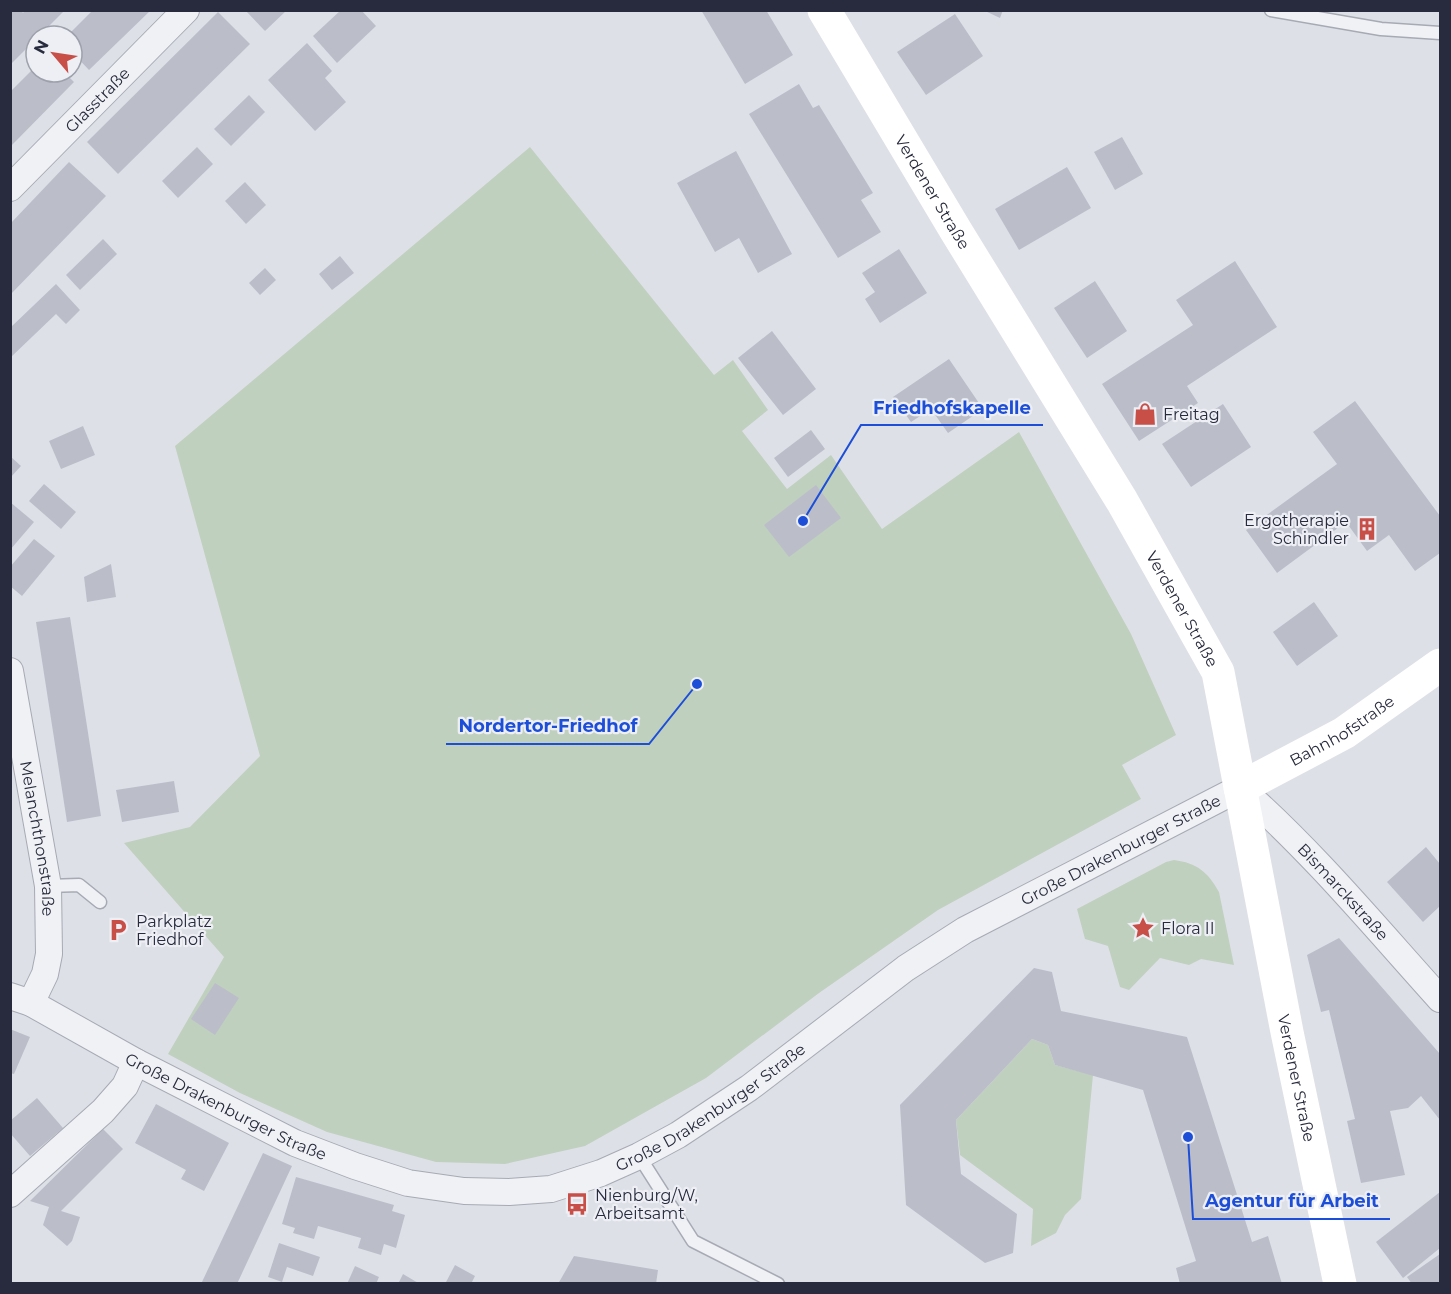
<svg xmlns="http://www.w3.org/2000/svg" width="1451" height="1294" font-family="Montserrat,sans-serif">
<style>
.green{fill:#c0d0bf}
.building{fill:#bbbec9}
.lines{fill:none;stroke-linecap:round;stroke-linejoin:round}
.lane-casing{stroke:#a7aab4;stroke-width:15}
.street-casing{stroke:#a7aab4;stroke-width:28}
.lane{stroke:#f0f1f5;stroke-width:12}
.street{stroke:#f0f1f5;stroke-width:26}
.secondary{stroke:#fff;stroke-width:33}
.labels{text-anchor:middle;stroke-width:4.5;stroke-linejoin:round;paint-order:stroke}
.street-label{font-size:16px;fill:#282b3d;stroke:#edeff5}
.poi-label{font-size:16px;fill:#282b3d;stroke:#edeff5;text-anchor:start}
.leader{fill:none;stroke:#1d4ed8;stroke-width:2}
.callout-dot{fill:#1d4ed8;stroke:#edeff5;stroke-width:2}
.callout-label{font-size:18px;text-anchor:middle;font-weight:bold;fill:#1d4ed8;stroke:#edeff5;stroke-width:4.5;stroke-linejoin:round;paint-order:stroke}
</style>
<rect width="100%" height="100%" fill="#dee0e7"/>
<!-- green -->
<g class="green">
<polygon points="530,147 714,375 733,360 768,410 742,431 787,489 831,455 882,529 1019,432 1131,634 1176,735 1122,765 1141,799 938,910 819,993 706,1078 585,1146 505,1164 436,1162 327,1132 240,1093 168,1054 224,957 124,843 190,827 260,756 175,446"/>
<path d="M1174 860C1197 863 1208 872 1219 892L1234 965 1201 959 1189 965 1160 958 1129 990 1120 987 1108 946 1085 939 1077 909 1166 862Z"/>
<polygon points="1032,1039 1048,1045 1055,1065 1093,1075 1081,1199 1065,1215 1056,1233 1031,1246 1033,1209 960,1155 956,1120"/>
</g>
<!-- building -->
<g class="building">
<polygon points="10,10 21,10 23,13 25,10 65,10 39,36 36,36 36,39 10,65"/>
<polygon points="93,10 151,10 89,70 72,52 72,36 67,36"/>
<polygon points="245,10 287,10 265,31"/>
<polygon points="341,10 361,10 376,26 337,63 313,36"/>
<polygon points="701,10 766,10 793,55 745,84"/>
<polygon points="983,10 1003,10 1000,18"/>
<polygon points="218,12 250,44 118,174 87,142"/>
<polygon points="955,14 983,56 926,95 897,52"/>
<polygon points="307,43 332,71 325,78 346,102 315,131 268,80"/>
<polygon points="36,66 36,72 64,72 74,82 10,147 10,92"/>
<polygon points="799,84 813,108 819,105 873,193 861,200 881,232 838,258 749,114"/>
<polygon points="249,95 265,112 231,146 214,129"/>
<polygon points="1122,137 1143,174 1115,190 1094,152"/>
<polygon points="197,147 213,164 178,198 162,181"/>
<polygon points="736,151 792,254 758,273 739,238 715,252 677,183"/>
<polygon points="69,162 106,196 10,295 10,224"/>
<polygon points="1067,167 1091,208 1019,250 995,209"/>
<polygon points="245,182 266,205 246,224 225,201"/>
<polygon points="103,239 117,254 80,290 66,275"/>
<polygon points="899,249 927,293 880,323 865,299 875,292 862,273"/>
<polygon points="340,256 354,273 332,290 319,274"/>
<polygon points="1235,261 1277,327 1187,386 1198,403 1139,441 1102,384 1193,325 1176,300"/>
<polygon points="265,268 276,280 260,295 249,283"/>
<polygon points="1095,281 1127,331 1087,358 1054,308"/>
<polygon points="56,284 80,310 66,324 56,314 10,358 10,328"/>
<polygon points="772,331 816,389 783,415 738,358"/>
<polygon points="949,359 983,409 948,433 931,409 911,422 893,397"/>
<polygon points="1355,401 1440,516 1440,553 1415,571 1389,535 1367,551 1346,522 1277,573 1246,530 1337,464 1313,432"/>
<polygon points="1223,404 1251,447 1191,487 1162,444"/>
<polygon points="83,426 95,455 61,469 49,441"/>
<polygon points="811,430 825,449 788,477 774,458"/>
<polygon points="10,456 21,466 10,478"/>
<polygon points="44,484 76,512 61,529 29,501"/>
<polygon points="816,485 841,518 789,557 764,525"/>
<polygon points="10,502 34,522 10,550"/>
<polygon points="34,539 55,556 22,596 10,586 10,567"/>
<polygon points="111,564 116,597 87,602 84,577"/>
<polygon points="1314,602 1338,636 1297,666 1273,632"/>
<polygon points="70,617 101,816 67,822 36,622"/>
<polygon points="174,781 179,812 122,822 116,790"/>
<polygon points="1426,847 1440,864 1440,906 1423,922 1387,882"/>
<polygon points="1339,938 1440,1054 1440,1120 1421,1096 1408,1108 1390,1111 1405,1175 1361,1183 1347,1121 1355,1119 1329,1010 1321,1012 1307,955"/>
<polygon points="1034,968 1052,972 1061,1011 1187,1037 1252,1242 1268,1236 1282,1284 1180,1284 1176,1268 1196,1261 1143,1090 1055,1065 1048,1045 1032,1039 956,1120 961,1174 1017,1214 1013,1253 985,1263 906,1205 900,1105"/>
<polygon points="215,983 239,998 215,1035 191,1019"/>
<polygon points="10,1029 30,1037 14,1074 10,1073"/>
<polygon points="37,1098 63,1128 30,1156 10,1133 10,1121"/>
<polygon points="156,1104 229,1143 204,1191 181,1179 186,1170 135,1143"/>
<polygon points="103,1129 123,1149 61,1211 80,1217 72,1241 67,1246 43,1225 49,1207 30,1201"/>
<polygon points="263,1153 292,1166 237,1284 201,1284"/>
<polygon points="296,1177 394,1205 392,1211 405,1215 396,1248 384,1244 381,1255 358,1248 361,1238 318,1226 314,1239 293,1233 295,1228 282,1224"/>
<polygon points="1440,1192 1440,1248 1403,1278 1376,1242"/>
<polygon points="279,1243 320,1257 313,1276 287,1267 282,1282 268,1277"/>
<polygon points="1440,1254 1440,1284 1412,1284 1407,1277"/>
<polygon points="574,1256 658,1270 656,1284 558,1284"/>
<polygon points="455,1265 475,1276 471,1284 445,1284"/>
<polygon points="355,1266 379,1277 376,1284 347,1284"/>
<polygon points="403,1274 420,1284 398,1284"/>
</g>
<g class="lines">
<!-- lane casing -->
<g class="lane-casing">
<g id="lane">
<polyline points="1271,10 1381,29 1440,33"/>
<polyline points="48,886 79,885 100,902"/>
<polyline points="639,1156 693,1241 778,1284"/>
</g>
</g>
<!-- street casing -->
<g class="street-casing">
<g id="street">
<path id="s1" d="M10 188 186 10"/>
<path id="s2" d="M10 671 48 886 49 954 45 974 31 1003"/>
<path id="s3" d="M10 996 31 1003 136 1062 295 1143 355 1166 408 1183 464 1191 509 1192 551 1189 601 1173 639 1156 678 1135 749 1088 906 968 965 930 1240 788C1313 852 1375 927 1440 999"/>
<polyline points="10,1194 103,1111 125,1086 136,1062"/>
</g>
</g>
<!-- lane -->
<use href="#lane" class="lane"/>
<!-- street -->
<use href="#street" class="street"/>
<!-- secondary -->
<g class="secondary">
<path id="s4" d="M824 10 956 231 1122 501 1218 672 1287 1032 1340 1284"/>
<path id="s5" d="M1240 788 1344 733 1440 665"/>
</g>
</g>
<!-- icons -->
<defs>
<g id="shop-bare" transform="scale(1.8)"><path d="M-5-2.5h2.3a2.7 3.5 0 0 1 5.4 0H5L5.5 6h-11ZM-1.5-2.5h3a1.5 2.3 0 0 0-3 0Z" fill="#c74f48" stroke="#edeff5" stroke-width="2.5" paint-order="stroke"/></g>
<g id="building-bare" transform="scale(1.8)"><path d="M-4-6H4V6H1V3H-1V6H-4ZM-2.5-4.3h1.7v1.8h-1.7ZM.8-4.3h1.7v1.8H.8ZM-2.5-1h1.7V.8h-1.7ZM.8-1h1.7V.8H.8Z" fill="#c74f48" stroke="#edeff5" stroke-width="2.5" paint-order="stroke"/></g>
<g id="sight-bare" transform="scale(1.8)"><path d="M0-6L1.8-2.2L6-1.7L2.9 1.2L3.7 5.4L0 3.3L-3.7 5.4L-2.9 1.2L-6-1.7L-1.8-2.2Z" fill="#c74f48" stroke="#edeff5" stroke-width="2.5" paint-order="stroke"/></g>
<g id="parking-bare" transform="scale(1.8)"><path d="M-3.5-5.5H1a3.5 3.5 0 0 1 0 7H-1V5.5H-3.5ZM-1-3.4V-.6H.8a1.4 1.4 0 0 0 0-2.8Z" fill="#c74f48" stroke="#edeff5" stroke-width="2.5" paint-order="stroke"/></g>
<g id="bus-bare" transform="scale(1.8)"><path d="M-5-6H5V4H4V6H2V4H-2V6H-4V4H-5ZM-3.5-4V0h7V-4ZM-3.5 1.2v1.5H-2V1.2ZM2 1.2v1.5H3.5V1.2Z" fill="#c74f48" stroke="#edeff5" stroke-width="2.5" paint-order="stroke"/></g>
</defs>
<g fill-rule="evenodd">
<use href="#shop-bare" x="1145" y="414"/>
<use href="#building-bare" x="1367" y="529"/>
<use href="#sight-bare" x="1143" y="928"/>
<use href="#parking-bare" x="118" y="930"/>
<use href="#bus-bare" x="577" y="1204"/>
</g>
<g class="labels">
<!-- street labels -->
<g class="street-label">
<text dy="6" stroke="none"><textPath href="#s1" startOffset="124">Glasstraße</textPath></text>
<text dy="6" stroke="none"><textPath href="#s4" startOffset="212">Verdener Straße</textPath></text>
<text dy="6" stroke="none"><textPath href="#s4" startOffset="698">Verdener Straße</textPath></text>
<text dy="6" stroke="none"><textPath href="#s5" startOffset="117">Bahnhofstraße</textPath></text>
<text dy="6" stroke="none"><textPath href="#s2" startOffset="170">Melanchthonstraße</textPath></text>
<text dy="6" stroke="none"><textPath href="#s3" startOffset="1251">Große Drakenburger Straße</textPath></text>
<text dy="6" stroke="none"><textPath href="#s3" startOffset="1532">Bismarckstraße</textPath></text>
<text dy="6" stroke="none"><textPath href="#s4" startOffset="1184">Verdener Straße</textPath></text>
<text dy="6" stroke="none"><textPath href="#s3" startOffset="243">Große Drakenburger Straße</textPath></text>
<text dy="6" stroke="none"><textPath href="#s3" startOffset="765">Große Drakenburger Straße</textPath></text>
</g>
<!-- poi labels -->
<g class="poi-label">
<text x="1163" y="420">Freitag</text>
<text x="1349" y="526" text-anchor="end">Ergotherapie<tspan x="1349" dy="18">Schindler</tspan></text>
<text x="136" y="927">Parkplatz<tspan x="136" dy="18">Friedhof</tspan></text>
<text x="1161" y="934">Flora II</text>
<text x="595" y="1201">Nienburg/W,<tspan x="595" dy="18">Arbeitsamt</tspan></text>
</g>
</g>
<!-- callouts -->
<path class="leader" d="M803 521L861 425H1043M697 684L649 744H446M1188 1137L1193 1219H1390"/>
<g class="callout-dot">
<circle cx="803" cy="521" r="6"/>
<circle cx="697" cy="684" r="6"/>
<circle cx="1188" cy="1137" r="6"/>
</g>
<g class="callout-label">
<text x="952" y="414">Friedhofskapelle</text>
<text x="548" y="732">Nordertor-Friedhof</text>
<text x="1292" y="1207">Agentur für Arbeit</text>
</g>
<!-- border -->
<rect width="1451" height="1294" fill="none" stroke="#282b3d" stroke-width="24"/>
<!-- north arrow -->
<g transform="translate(54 54) rotate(299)"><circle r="28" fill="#edeff5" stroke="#9ea1ab" stroke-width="1.5"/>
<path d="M0-4.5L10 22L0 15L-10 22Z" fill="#c74f48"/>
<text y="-9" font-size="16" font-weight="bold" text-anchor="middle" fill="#282b3d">N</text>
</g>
</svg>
